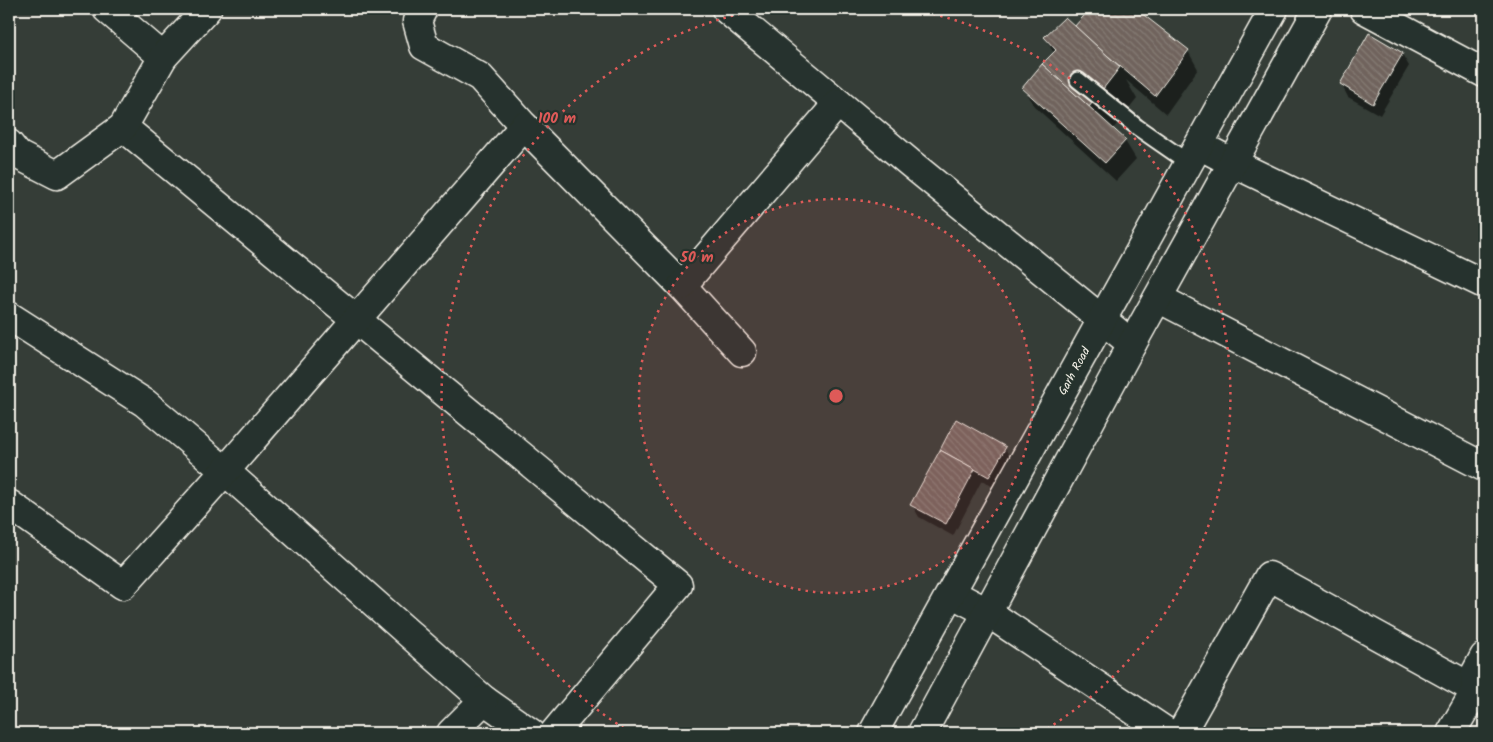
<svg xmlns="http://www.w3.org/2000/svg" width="1493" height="742" font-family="Kalam,sans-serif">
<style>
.shadow{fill:#0007}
.building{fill:url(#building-back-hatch);stroke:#f4f1e8}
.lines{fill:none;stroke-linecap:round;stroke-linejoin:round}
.lane-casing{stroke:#f4f1e8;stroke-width:19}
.street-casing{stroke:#f4f1e8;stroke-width:31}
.primary-casing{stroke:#f4f1e8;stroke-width:31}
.lane{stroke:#26332d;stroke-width:15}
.street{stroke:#26332d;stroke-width:28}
.primary{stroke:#26332d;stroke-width:28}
.ring{fill:none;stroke:#de5a58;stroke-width:2.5;stroke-dasharray:2.5 5}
.labels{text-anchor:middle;stroke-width:4.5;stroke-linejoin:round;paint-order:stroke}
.street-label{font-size:12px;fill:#f4f1e8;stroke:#26332d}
.centre{fill:#de5a58;stroke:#26332d;stroke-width:2.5}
.ring-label{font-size:15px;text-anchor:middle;font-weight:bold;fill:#de5a58;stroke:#26332d;stroke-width:4.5;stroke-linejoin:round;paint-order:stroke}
</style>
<defs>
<pattern id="building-back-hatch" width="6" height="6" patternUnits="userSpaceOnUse" patternTransform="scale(1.25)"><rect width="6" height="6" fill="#70645d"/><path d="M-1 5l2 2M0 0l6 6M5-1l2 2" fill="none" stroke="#857b74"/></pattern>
</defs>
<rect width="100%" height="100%" fill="#353d37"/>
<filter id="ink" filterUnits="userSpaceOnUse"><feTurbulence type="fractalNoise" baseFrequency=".02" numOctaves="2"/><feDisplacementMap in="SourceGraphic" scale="10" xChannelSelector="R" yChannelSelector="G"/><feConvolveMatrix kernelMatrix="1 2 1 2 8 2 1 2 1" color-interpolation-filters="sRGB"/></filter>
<g filter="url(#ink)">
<!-- shadow -->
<g class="shadow">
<polygon points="1091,9 1134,9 1188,51 1198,69 1166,114 1126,80 1137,99 1113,129 1125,141 1136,159 1116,181 1034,106 1023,88 1054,53 1045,38 1075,28"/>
<polygon points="1402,54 1409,66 1380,115 1348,97 1341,84"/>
<polygon points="1005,448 1012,461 996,489 982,480 953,536 919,517 912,505"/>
</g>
<!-- building -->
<g class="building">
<polygon points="1090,9 1136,9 1189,50 1155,96 1074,27"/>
<polygon points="1065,17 1120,67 1089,107 1042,64 1056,50 1044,37"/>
<polygon points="1369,33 1403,53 1373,104 1340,84"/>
<polygon points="1042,64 1126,140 1105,163 1022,88"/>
<polygon points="956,419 1006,447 989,477 940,450"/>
<polygon points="940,450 975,469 946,524 910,505"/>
</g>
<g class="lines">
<!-- lane casing -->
<g class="lane-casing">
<polyline id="lane" points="1078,80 1137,127 1189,163"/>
</g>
<!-- street casing -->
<g class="street-casing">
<g id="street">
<polyline points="107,9 163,57"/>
<polyline points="423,9 417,21 424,46 480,77 524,126 682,286 742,352"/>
<polyline points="726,9 910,163 1132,344"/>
<polyline points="1364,9 1484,73"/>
<polyline points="123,127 678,585 554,733"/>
<polyline points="9,144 18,155 57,175 123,127 163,57 207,9"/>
<polyline points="1199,145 1233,163 1484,284"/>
<polyline points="682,286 838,103"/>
<polyline points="1158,298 1484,467"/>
<polyline points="9,316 145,403 225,471 484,700 531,733"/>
<polyline points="9,504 123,585 225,471 524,126"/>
<polyline points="951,593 987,612 1168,733"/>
<polyline points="451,733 484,700"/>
<polyline points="1181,733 1269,576 1476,690"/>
<polyline points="1451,733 1476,690 1475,674 1484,657"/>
</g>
</g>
<!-- primary casing -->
<g class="primary-casing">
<g id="primary">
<polyline points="873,733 1274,9"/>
<polyline points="922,733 1132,344 1318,9"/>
</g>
</g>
<!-- lane -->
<use href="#lane" class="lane"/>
<!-- street -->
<use href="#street" class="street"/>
<!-- primary -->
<use href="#primary" class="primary"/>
</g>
</g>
<!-- distance rings -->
<circle cx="836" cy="396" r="197" fill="#de5a58" fill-opacity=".12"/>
<g class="ring">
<circle cx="836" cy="396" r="197"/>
<path d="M630 732A394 394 0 0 1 761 9M911 9A394 394 0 0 1 1042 732"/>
</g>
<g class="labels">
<!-- street labels -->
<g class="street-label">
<text transform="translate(1074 371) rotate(-61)" y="4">Garh Road</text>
</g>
</g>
<circle cx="836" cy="396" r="8" class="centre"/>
<g class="ring-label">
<text x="557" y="123">100 m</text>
<text x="697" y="262">50 m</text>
</g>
<!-- margin -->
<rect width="1493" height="742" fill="none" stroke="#26332d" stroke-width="30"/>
<rect x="15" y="15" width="1463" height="712" fill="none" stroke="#f4f1e8" stroke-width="2" filter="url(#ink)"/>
</svg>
